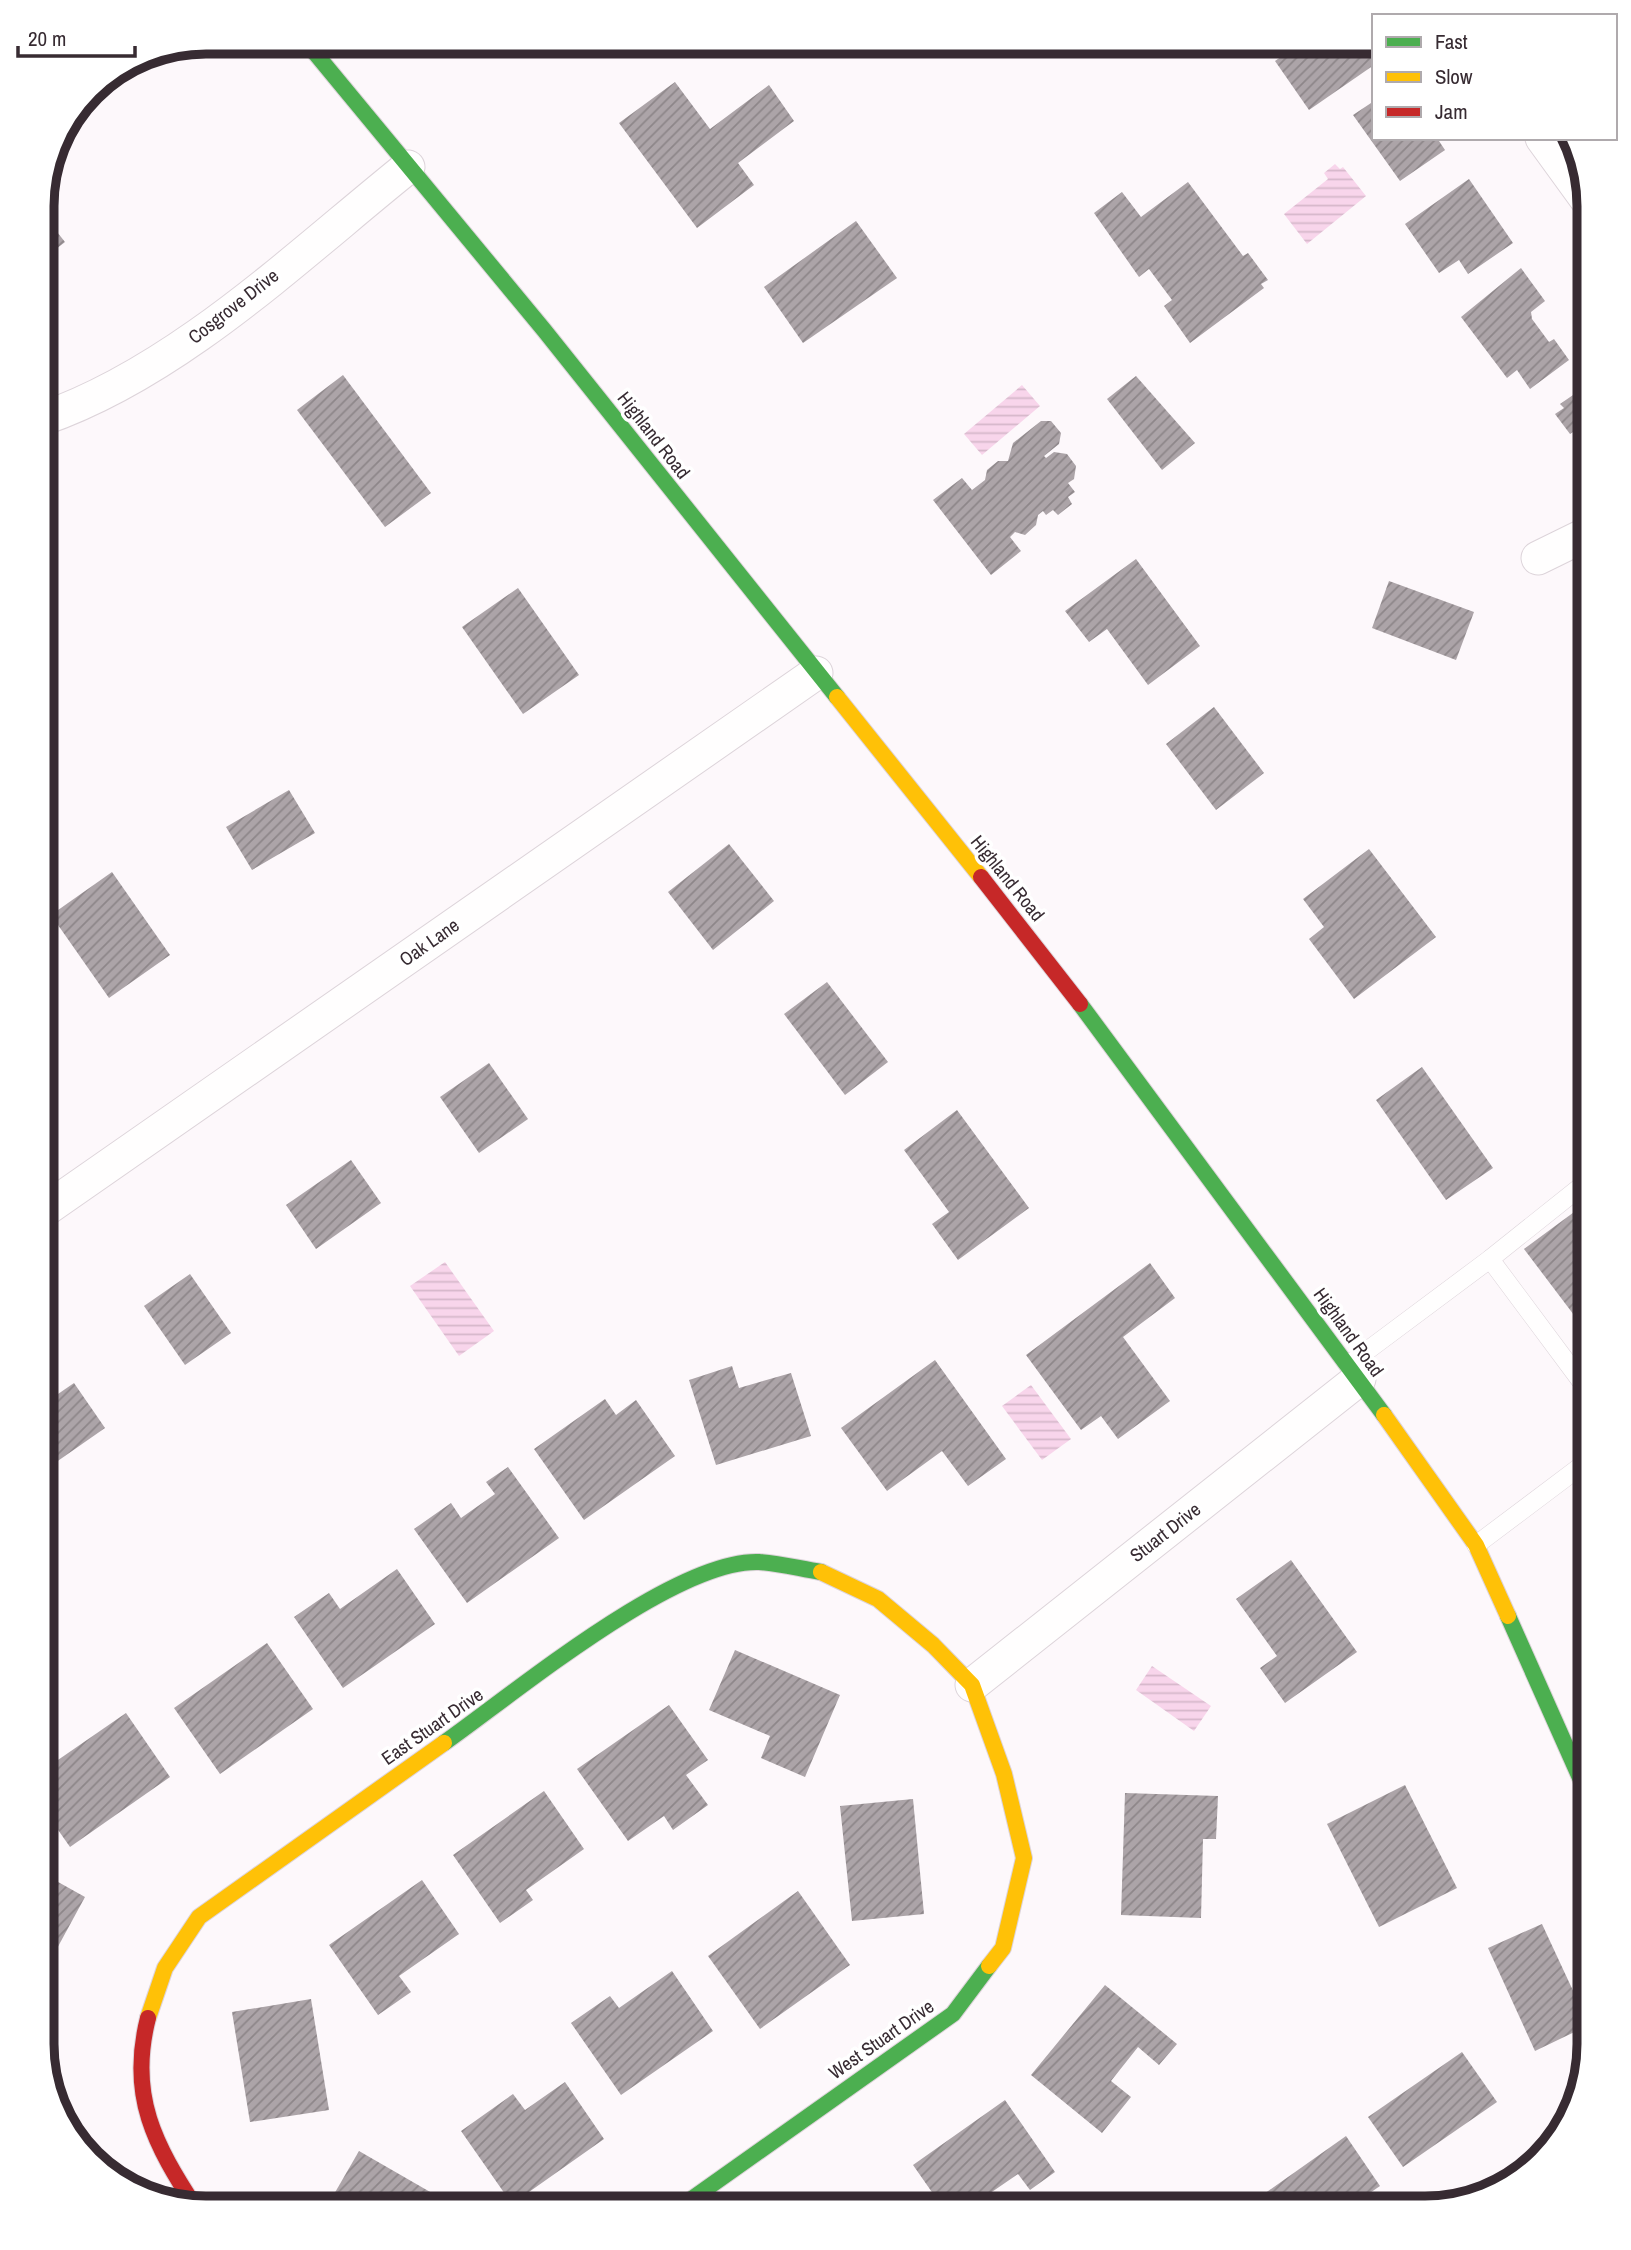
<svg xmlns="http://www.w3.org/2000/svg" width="1631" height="2250" font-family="'Archivo Narrow',sans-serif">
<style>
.water{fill:url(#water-rules)}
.building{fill:url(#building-hatch)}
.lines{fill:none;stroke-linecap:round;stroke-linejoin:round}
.lane-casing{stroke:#ddd4da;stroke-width:19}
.street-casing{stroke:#ddd4da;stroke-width:35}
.fast-casing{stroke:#ddd4da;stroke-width:18}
.slow-casing{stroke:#ddd4da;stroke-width:18}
.jam-casing{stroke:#ddd4da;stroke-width:18}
.lane{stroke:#fffefe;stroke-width:18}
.street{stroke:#fffefe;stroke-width:33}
.fast{stroke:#4caf50;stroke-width:16}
.slow{stroke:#ffc107;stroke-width:16}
.jam{stroke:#c62828;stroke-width:16}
.labels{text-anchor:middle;stroke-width:7;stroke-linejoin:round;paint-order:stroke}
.street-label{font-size:19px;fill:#372b32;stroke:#fff}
.rim{fill:none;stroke:#372b32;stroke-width:9}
</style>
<defs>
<pattern id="water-rules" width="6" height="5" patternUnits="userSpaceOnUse" patternTransform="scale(1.75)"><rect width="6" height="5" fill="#f8d5eb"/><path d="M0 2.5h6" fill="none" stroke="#d5b7ca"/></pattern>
<pattern id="building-hatch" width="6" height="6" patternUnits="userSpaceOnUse" patternTransform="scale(1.75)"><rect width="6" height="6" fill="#aca4a8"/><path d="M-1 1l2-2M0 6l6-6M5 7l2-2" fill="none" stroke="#8d8689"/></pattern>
</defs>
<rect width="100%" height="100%" fill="#fdf8fb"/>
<!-- water -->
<g class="water">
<polygon points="1335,164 1340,169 1343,167 1366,196 1307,244 1284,214 1328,179 1324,173"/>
<polygon points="1022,385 1040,406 982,455 964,434"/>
<polygon points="445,1262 494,1331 459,1356 410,1286"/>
<polygon points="1031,1385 1071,1439 1042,1460 1002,1406"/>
<polygon points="1152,1666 1211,1706 1194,1731 1136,1690"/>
</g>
<!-- building -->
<g class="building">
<polygon points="536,42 561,42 545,54"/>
<polygon points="1213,42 1234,42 1220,52"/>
<polygon points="1302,42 1365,42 1374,55 1374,65 1309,110 1275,61"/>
<polygon points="675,82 710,129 769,85 794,121 738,163 754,185 697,228 619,123"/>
<polygon points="1374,101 1374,138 1437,138 1445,150 1400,181 1353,115"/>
<polygon points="1469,179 1513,243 1468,274 1459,260 1439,273 1405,224"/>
<polygon points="1188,182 1243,256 1248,253 1268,280 1261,284 1264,288 1190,343 1164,306 1172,300 1149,269 1139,277 1094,213 1122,192 1141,217"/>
<polygon points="42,213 65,242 42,260"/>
<polygon points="856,221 897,278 803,343 764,287"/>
<polygon points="1521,268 1545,301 1531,312 1532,319 1549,342 1554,339 1569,360 1530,389 1517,370 1507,378 1461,317"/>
<polygon points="343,375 431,493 385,527 297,410"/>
<polygon points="1136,376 1195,443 1162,470 1107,399"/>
<polygon points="1589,384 1589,443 1579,428 1570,434 1555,414 1564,408 1560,404"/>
<polygon points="1041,421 1051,421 1061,433 1059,444 1044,456 1046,458 1054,452 1067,454 1076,466 1074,479 1068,483 1075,492 1068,497 1072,504 1058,515 1053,510 1046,515 1043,511 1038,515 1036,525 1025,535 1015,532 1010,537 1021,551 991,575 933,500 962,478 972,490 985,480 987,470 998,461 1008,461 1013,443"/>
<polygon points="1136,559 1200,646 1148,685 1107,629 1089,642 1065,611"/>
<polygon points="1389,581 1474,612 1456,660 1372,628"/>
<polygon points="518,588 579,675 523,714 462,627"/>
<polygon points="1214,707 1264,773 1216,810 1166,744"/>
<polygon points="289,790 315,833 252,870 226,827"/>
<polygon points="1589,835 1589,851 1581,841"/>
<polygon points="729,844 774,901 713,950 668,892"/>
<polygon points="1369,849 1436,937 1354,999 1309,939 1324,927 1303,899"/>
<polygon points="112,872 170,955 109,998 51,915"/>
<polygon points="827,982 888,1062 845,1095 784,1014"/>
<polygon points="489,1063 528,1119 479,1153 440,1097"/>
<polygon points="1422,1067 1493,1168 1446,1200 1376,1100"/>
<polygon points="957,1110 1029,1208 958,1260 932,1224 949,1212 904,1150"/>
<polygon points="351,1160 381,1203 316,1249 286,1205"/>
<polygon points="1589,1201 1589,1329 1586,1331 1524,1249"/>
<polygon points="1150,1263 1175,1298 1123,1337 1170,1401 1118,1439 1101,1416 1081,1430 1026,1355"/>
<polygon points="190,1274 231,1333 185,1365 144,1306"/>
<polygon points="935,1360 1006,1459 968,1486 942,1451 887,1491 841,1428"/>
<polygon points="732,1366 739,1388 791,1373 811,1436 716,1465 689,1380"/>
<polygon points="74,1383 105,1428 42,1472 42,1405"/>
<polygon points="605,1399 616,1415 636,1400 675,1456 584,1520 534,1449"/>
<polygon points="508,1467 559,1538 467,1603 414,1529 451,1503 461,1518 495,1494 486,1482"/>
<polygon points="1291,1560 1357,1652 1285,1703 1260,1668 1277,1656 1236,1599"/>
<polygon points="397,1569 435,1624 343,1688 294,1617 329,1593 340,1609"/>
<polygon points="267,1643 313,1709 220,1774 174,1708"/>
<polygon points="735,1650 840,1695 805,1777 761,1758 770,1736 709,1710"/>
<polygon points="669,1705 708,1760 686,1775 708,1805 673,1830 664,1816 628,1841 577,1769"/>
<polygon points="126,1713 170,1777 70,1847 42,1807 42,1771"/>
<polygon points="1405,1785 1457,1888 1379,1927 1327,1824"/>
<polygon points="544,1791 584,1849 526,1890 533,1900 500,1923 453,1855"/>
<polygon points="1125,1793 1218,1796 1216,1839 1203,1839 1201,1918 1121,1915"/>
<polygon points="913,1799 924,1914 852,1921 840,1806"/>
<polygon points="42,1873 85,1897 42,1976"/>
<polygon points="422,1880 459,1934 399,1976 411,1992 378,2015 329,1945"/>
<polygon points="798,1891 850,1965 760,2029 708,1956"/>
<polygon points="1542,1924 1589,2025 1535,2051 1488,1948"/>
<polygon points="672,1971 713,2031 621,2095 571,2023 610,1996 619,2008"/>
<polygon points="1105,1985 1177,2044 1159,2065 1138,2047 1111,2081 1131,2097 1102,2133 1031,2075"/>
<polygon points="311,1999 329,2110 250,2122 232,2012"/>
<polygon points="1462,2052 1497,2102 1403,2167 1368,2117"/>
<polygon points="565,2082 604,2139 512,2204 461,2131 513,2094 525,2110"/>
<polygon points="1005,2100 1055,2172 1030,2190 1018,2174 986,2196 994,2208 943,2208 913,2165"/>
<polygon points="1346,2136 1380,2186 1348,2208 1259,2208 1254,2201"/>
<polygon points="359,2151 458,2208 326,2208"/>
<polygon points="1208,2196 1216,2208 1191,2208"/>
<polygon points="868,2198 875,2208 854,2208"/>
</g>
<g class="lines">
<!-- lane casing -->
<g class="lane-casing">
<g id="lane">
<polyline points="1490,1259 1589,1180"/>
<polyline points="1348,1365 1490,1259 1589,1392"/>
<polyline points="1476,1545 1589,1460"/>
</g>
</g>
<!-- street casing -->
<g class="street-casing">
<g id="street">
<polyline points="1542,138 1587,200"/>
<path d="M42 419C178 372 297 256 408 167"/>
<polyline points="1538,558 1589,533"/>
<polyline points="42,1212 816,673"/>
<polyline points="972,1685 1359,1379"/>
</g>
</g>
<!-- fast casing -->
<g class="fast-casing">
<g id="fast">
<polyline points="306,42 544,330 837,697"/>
<polyline points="1080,1004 1384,1415"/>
<polyline points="1508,1616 1589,1798"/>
<path d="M444 1743C515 1693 675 1559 759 1562 779 1563 801 1569 821 1572"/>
<polyline points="679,2208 953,2014 989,1966"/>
</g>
</g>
<!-- slow casing -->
<g class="slow-casing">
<g id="slow">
<polyline points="837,697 981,877"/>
<polyline points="1384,1415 1476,1545 1508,1616"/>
<polyline points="821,1572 878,1599 933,1645 972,1685 1004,1774 1024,1858 1003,1948 989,1966"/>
<polyline points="148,2018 165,1968 199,1917 444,1743"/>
</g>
</g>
<!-- jam casing -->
<g class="jam-casing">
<g id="jam">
<polyline points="981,877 1080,1004"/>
<path d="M148 2018C128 2096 155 2145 196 2208"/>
</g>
</g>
<!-- lane -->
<use href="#lane" class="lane"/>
<!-- street -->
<use href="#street" class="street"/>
<!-- fast -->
<use href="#fast" class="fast"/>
<!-- slow -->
<use href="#slow" class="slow"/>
<!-- jam -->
<use href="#jam" class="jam"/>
</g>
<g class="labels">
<!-- street labels -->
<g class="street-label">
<text transform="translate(233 306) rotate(-38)" y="7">Cosgrove Drive</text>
<text transform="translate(654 435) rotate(52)" y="7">Highland Road</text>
<text transform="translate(1008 878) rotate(51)" y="7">Highland Road</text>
<text transform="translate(429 942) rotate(-35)" y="7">Oak Lane</text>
<text transform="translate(1349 1332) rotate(54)" y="7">Highland Road</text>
<text transform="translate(1165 1532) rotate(-38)" y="7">Stuart Drive</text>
<text transform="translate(432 1726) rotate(-35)" y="7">East Stuart Drive</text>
<text transform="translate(881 2039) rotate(-35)" y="7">West Stuart Drive</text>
</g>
</g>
<!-- crop -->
<path d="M0 0H1631V2250H0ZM206 54H1425A152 152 0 0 1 1577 206V2044A152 152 0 0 1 1425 2196H206A152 152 0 0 1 54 2044V206A152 152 0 0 1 206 54Z" fill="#fff" fill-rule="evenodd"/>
<path class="rim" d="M206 54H1425A152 152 0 0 1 1577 206V2044A152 152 0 0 1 1425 2196H206A152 152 0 0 1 54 2044V206A152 152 0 0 1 206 54Z"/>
<!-- legend -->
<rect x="1372" y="14" width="245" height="126" fill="#ffffff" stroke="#afaaad" stroke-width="2"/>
<rect x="1386" y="37" width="35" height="10" fill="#4caf50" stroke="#afaaad" stroke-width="2"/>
<text x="1435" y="49" font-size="21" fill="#372b32">Fast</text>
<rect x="1386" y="72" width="35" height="10" fill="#ffc107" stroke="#afaaad" stroke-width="2"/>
<text x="1435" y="84" font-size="21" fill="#372b32">Slow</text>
<rect x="1386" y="107" width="35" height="10" fill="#c62828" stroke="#afaaad" stroke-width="2"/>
<text x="1435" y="119" font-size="21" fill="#372b32">Jam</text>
<!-- scale -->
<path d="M18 46v10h117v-10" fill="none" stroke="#372b32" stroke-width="3.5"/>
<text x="28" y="46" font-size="21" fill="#372b32" stroke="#ffffff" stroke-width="5" paint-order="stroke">20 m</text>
</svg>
